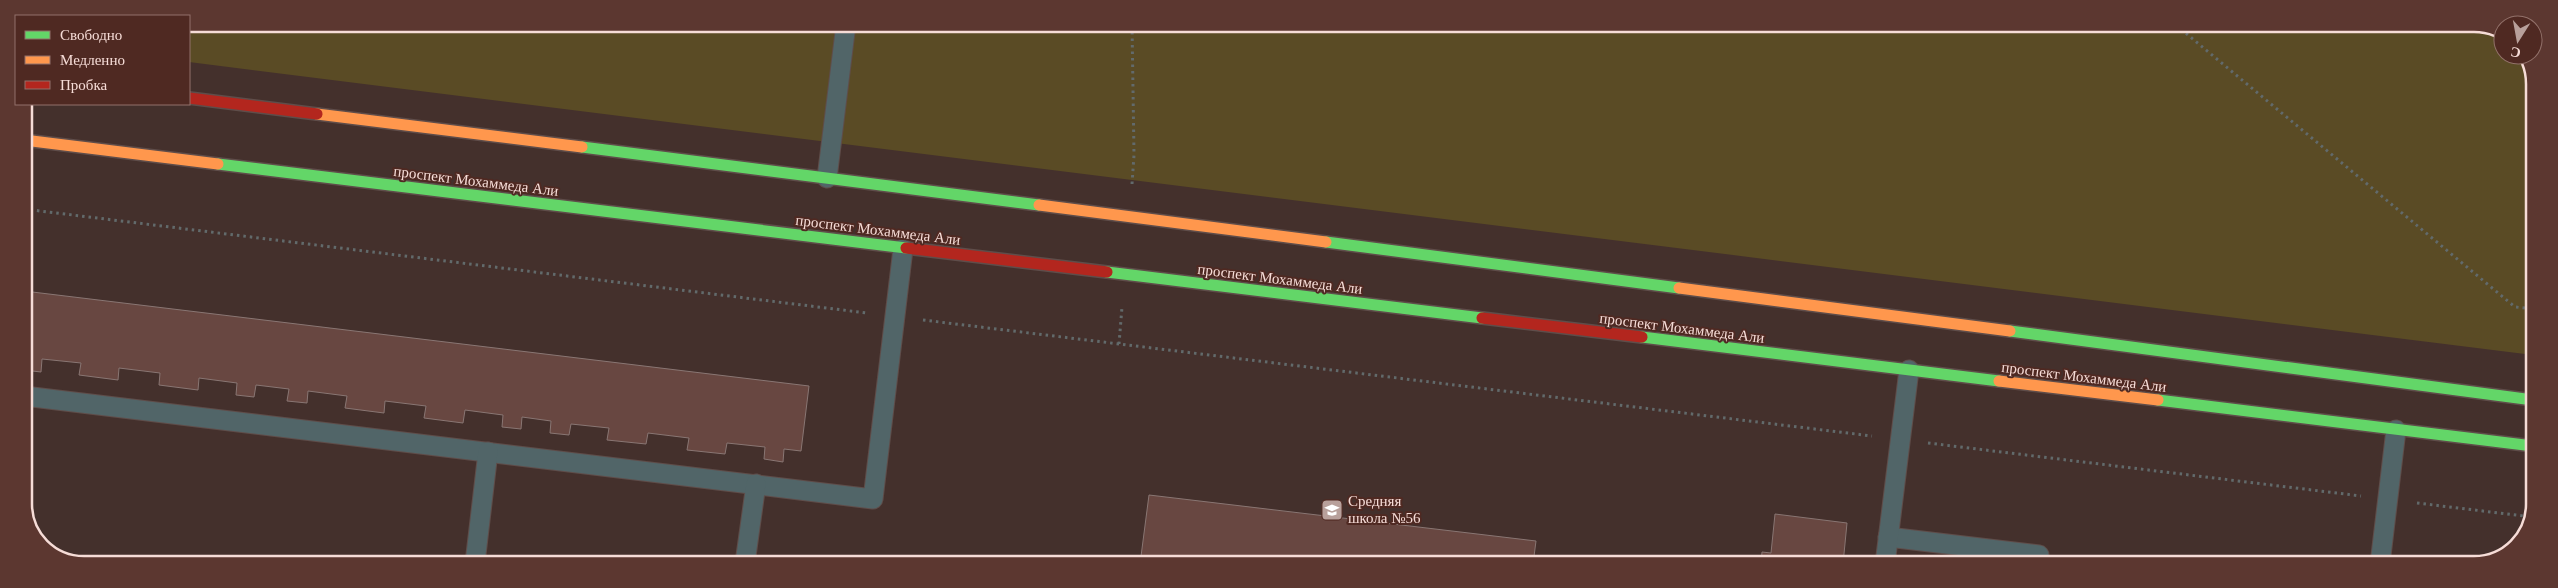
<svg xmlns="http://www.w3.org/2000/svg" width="2558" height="588" font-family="Georgia,serif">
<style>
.green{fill:#5a4b25}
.building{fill:#684741;stroke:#897673}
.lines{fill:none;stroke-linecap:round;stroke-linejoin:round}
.lane-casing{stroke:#5f4d4a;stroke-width:21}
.fast-casing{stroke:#5f4d4a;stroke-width:14}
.slow-casing{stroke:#5f4d4a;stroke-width:14}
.jam-casing{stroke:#5f4d4a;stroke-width:14}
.path{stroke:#626a6b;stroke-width:3;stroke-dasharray:2.5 4;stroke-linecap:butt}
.lane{stroke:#516568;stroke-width:19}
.fast{stroke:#63d668;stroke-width:11}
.slow{stroke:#ff974d;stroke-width:11}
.jam{stroke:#b3261e;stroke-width:11}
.labels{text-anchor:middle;stroke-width:4;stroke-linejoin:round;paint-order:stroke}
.street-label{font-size:15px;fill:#f6dcd7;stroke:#4f2922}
.poi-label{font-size:15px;fill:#f6dcd7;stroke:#4f2922;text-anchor:start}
.rim{fill:none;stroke:#f6dcd7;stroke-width:2.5}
</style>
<rect width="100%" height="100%" fill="#44302c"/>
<!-- green -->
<polygon class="green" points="189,24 2453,25 2495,30 2503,35 2503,55 2524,55 2534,81 2533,355 189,62"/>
<!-- building -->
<g class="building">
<polygon points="24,291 809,386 801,451 784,449 783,462 764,459 765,447 727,443 725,454 687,450 689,438 648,433 646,444 607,440 609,428 571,424 569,435 550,433 551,421 522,417 521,429 502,427 503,415 465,410 463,423 424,418 426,406 385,401 384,413 345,408 347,396 308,391 307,403 287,401 289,389 256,385 254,397 236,395 237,383 199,378 198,390 159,385 160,373 119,368 118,380 79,375 81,363 42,359 41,372 24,370"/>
<polygon points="1149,495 1536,541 1533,564 1140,564"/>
<polygon points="1775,514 1847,523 1843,564 1761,564 1762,552 1771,553"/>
<polygon points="2110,561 2138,564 2110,564"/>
</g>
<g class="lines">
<!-- lane casing -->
<g class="lane-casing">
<g id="lane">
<polyline points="827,178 846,24"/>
<polyline points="24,396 873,499 903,249"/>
<polyline points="1888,537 2039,555 2038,564"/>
<polyline points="475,563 488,452"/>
<polyline points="745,563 756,484"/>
<polyline points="1885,564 1909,370"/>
<polyline points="2380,564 2396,430"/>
</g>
</g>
<!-- fast casing -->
<g class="fast-casing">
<g id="fast">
<polyline points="582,147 1039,205"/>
<polyline points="218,164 906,248"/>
<polyline points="1326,242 1679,288"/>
<polyline points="1107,272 1482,318"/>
<polyline points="2010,331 2533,400"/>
<polyline points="1642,337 1999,381"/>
<polyline points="2158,400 2533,446"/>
</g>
</g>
<!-- slow casing -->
<g class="slow-casing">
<g id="slow">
<polyline points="317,114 582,147"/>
<polyline points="24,140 218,164"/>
<polyline points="1039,205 1326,242"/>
<polyline points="1679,288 2010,331"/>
<polyline points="1999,381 2158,400"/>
</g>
</g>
<!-- jam casing -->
<g class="jam-casing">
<g id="jam">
<polyline points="189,98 317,114"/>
<polyline points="906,248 1107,272"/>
<polyline points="1482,318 1642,337"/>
</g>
</g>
<!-- path -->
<g class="path">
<polyline points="2176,25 2515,307 2534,309"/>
<polyline points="1132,184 1134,155 1132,24"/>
<polyline points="24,209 867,313"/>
<polyline points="923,320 1872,436"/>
<polyline points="1119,344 1122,307"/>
<polyline points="1928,443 2361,496"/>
<polyline points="2417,503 2532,517"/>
</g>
<!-- lane -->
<use href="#lane" class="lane"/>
<!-- fast -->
<use href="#fast" class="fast"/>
<!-- slow -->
<use href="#slow" class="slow"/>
<!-- jam -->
<use href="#jam" class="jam"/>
</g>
<!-- icons -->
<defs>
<g id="school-square" transform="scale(1.125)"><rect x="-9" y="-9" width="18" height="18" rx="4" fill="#b8a09b" stroke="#4f2922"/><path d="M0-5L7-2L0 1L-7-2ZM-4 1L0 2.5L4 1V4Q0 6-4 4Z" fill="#fff"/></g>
</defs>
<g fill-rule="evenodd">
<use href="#school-square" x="1332" y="510"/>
</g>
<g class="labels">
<!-- street labels -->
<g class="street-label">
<text transform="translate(476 181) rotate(7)" y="5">проспект Мохаммеда Али</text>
<text transform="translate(878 230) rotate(7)" y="5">проспект Мохаммеда Али</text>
<text transform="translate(1280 279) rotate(7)" y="5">проспект Мохаммеда Али</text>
<text transform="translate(1682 328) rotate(7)" y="5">проспект Мохаммеда Али</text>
<text transform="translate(2084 377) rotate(7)" y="5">проспект Мохаммеда Али</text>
</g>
<!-- poi labels -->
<g class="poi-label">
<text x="1348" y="506">Средняя<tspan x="1348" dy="17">школа №56</tspan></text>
</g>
</g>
<!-- crop -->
<path d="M0 0H2558V588H0ZM84 32H2474A52 52 0 0 1 2526 84V504A52 52 0 0 1 2474 556H84A52 52 0 0 1 32 504V84A52 52 0 0 1 84 32Z" fill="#5c3730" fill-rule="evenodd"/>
<path class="rim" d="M84 32H2474A52 52 0 0 1 2526 84V504A52 52 0 0 1 2474 556H84A52 52 0 0 1 32 504V84A52 52 0 0 1 84 32Z"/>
<!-- legend -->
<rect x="15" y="15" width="175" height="90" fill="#4f2922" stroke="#92716a"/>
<rect x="25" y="31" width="25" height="8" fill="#63d668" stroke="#92716a"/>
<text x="60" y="40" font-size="15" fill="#f6dcd7">Свободно</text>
<rect x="25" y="56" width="25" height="8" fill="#ff974d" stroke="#92716a"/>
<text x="60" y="65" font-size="15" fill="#f6dcd7">Медленно</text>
<rect x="25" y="81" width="25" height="8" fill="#b3261e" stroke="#92716a"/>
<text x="60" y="90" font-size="15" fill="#f6dcd7">Пробка</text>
<!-- north arrow -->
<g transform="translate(2518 40) rotate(191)"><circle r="24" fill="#4f2922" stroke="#92716a"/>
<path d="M0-4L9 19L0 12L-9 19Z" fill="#b8a09b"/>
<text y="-8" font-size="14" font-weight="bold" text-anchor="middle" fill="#f6dcd7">С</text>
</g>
</svg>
